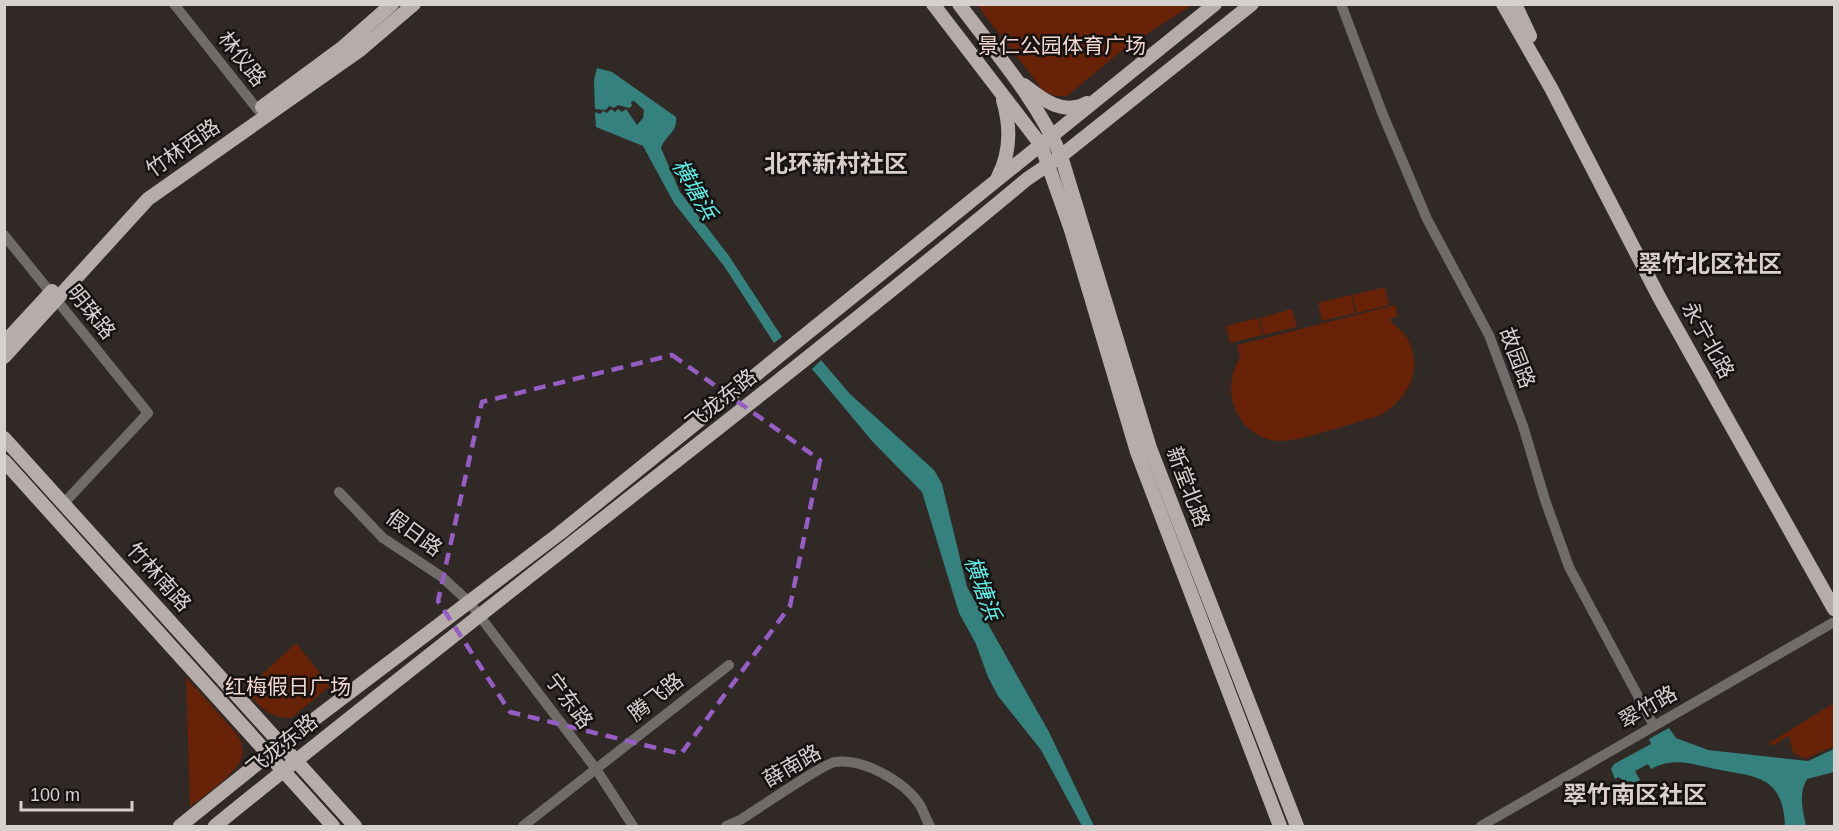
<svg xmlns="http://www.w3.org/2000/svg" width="1839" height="831" font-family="Helvetica,'Noto Sans SC',sans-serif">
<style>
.green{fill:#672207}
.water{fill:#34817d}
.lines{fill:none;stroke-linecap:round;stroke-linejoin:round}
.minor{stroke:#706c6a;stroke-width:10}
.major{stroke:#b6aca9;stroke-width:14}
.marked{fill:none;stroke:#965dc4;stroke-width:4.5;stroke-dasharray:12 8;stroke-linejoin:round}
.labels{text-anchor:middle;stroke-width:5;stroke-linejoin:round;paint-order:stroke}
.park-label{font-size:21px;fill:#f2d8d0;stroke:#161211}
.street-label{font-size:21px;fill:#d6d0ce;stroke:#161211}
.water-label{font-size:22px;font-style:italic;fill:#5ef0ea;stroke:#161211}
.quarter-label{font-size:24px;font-weight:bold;fill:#dacecb;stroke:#161211}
</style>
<rect width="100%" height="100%" fill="#312926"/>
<!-- green -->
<g class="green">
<path d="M977 5H1192L1125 48 1067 96C1056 96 1050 96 1042 89Z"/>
<polygon points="1385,287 1389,305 1357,313 1352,295"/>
<polygon points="1351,295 1355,313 1322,321 1318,303"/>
<path d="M1395 305 1398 316 1390 319C1393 326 1401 329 1406 336 1425 368 1409 399 1379 416 1355 422 1302 441 1280 441 1261 441 1243 427 1236 411 1228 394 1230 374 1240 358L1237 345Z"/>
<polygon points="1292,309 1297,327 1264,335 1260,318"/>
<polygon points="1258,318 1263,335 1230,343 1226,326"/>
<path d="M296 643 330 686 291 718C269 719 259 705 245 690Z"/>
<path d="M186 677 237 734C241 741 244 749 242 757 238 772 203 797 190 807Z"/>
<polygon points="1834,703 1834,746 1805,759 1793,753 1789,736 1772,746 1769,743"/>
</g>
<!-- water -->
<g class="water">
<path d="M597 68 612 72 676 117C678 132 665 136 661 148L680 192 729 256 782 337 774 343 724 266 674 203 643 146 596 127 595 112 600 114 603 111 607 113 611 109 615 112 618 109 622 112 626 109 637 125 643 118 644 110 634 101 631 102 632 106 629 108 618 105 614 108 609 106 606 110 595 109 594 80Z"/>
<polygon points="821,360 850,394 934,470 942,484 967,587 1049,732 1094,826 1082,826 1041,750 998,696 988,677 976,644 959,613 922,492 872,441 812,369"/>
<path d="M1669 728 1676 738 1708 750 1808 761 1834 749V772L1807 779C1798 795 1803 810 1806 826H1785C1783 774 1754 777 1715 769 1691 764 1674 757 1651 769L1648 764 1635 771 1640 780 1634 784 1631 781 1627 782 1618 777 1615 779 1611 769 1614 764 1651 744 1649 739Z"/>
</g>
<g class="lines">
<!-- minor -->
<g class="minor">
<polyline points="174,4 258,110"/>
<polyline points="1341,4 1383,115 1427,219 1489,335 1523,426 1545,500 1569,567 1654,726"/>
<polyline points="4,235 148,413 64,503"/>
<polyline points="339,492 383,538 442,577 469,602 596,769 633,826"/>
<polyline points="523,826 729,665"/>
<path d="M726 826 740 820C755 811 824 763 835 762 864 758 905 782 920 805 924 812 926 820 930 826"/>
<polyline points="1481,826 1834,622"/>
</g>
<!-- major -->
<g class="major">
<polyline points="933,4 1041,145 1071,230 1137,452 1280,826"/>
<path d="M959 4C995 52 1037 100 1061 156L1150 448 1297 826"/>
<polyline points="1503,4 1551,88 1659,297 1834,609"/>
<polyline points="1515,4 1530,36"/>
<path d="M1024 85C1043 100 1063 116 1087 103"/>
<polyline points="262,107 342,48 392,4"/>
<path d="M998 177C1011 152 1011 127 1003 100"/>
<polyline points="4,343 52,291"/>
<polyline points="4,357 148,199 360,50 414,4"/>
<polyline points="4,438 355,826"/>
<polyline points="4,461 333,826"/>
<polyline points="180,826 283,743 560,533 1215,4"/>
<path d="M215 826C483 608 761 401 1027 179L1061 156 1252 4"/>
</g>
</g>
<!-- marked area -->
<path class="marked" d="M672 355 820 460 790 606 681 754 510 712 438 601 482 402Z"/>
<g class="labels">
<!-- park labels -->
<g class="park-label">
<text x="1062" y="53">景仁公园体育广场</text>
<text x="288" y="694">红梅假日广场</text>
</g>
<!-- street labels -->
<g class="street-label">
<text transform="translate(242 59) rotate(52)" y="7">林仪路</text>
<text transform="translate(183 148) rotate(-35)" y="7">竹林西路</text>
<text transform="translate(91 312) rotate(51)" y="7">明珠路</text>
<text transform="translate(1708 340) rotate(61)" y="7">永宁北路</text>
<text transform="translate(1517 358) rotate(69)" y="7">故园路</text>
<text transform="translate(721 400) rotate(-39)" y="7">飞龙东路</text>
<text transform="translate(1188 487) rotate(69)" y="7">新堂北路</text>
<text transform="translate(414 533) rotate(36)" y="7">假日路</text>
<text transform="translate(159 577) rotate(48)" y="7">竹林南路</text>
<text transform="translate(656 697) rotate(-38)" y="7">腾飞路</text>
<text transform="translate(569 701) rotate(53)" y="7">宁东路</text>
<text transform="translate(1648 707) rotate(-30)" y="7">翠竹路</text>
<text transform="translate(282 745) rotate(-39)" y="7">飞龙东路</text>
<text transform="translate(792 766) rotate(-30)" y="7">薛南路</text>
</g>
<!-- water labels -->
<g class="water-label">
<text transform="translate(695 189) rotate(60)" y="8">横塘浜</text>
<text transform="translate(983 588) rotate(70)" y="8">横塘浜</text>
</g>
<!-- quarter labels -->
<g class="quarter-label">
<text x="836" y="172">北环新村社区</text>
<text x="1710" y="272">翠竹北区社区</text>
<text x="1635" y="803">翠竹南区社区</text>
</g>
</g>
<!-- border -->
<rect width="1839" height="831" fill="none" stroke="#d6d0ce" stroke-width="12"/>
<!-- scale -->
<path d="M21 801v9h111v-9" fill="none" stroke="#d6d0ce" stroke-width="3"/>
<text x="30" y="801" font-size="18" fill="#d6d0ce" stroke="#161211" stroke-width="4.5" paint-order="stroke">100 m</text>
</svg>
